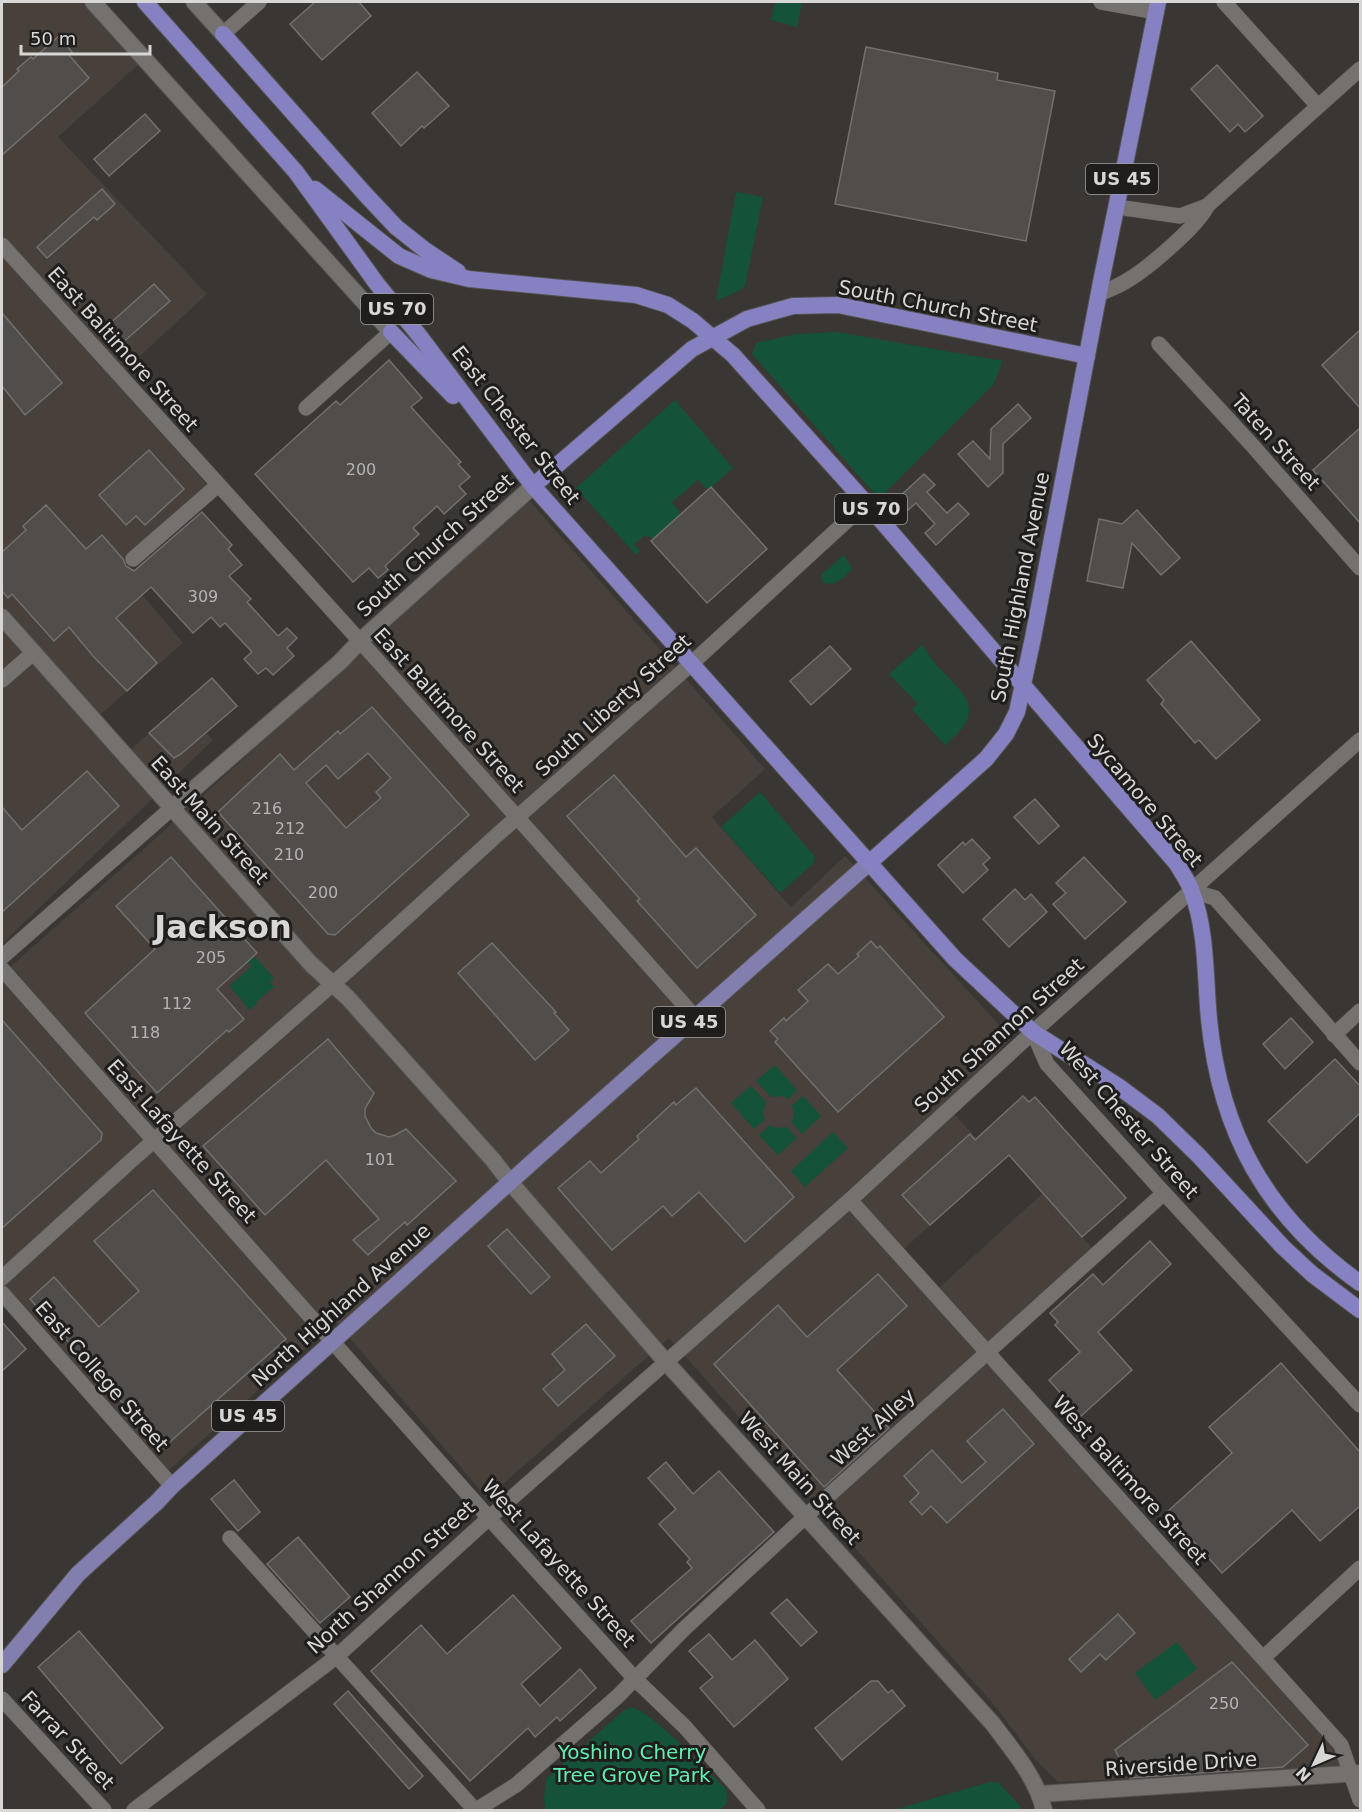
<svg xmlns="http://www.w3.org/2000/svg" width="1362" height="1812" font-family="'DejaVu Sans',sans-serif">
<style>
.built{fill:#48403b}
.green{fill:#145239}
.building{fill:#504d4b;stroke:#72706e;stroke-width:1.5;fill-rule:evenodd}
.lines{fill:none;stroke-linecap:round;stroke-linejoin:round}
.minor-casing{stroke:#545250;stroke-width:16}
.tertiary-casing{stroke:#545250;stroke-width:18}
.secondary-casing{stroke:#545250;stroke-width:18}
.primary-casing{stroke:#545250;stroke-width:18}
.trunk-casing{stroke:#545250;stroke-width:18}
.minor{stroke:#74716f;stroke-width:15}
.tertiary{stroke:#74716f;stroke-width:16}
.secondary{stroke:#74716f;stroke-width:16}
.primary{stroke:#827ead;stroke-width:16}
.trunk{stroke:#8682c2;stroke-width:16}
.labels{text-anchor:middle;stroke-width:6;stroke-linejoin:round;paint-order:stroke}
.number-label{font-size:16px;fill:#b6b4b3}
.shield{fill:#1f1e1d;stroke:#a0a09e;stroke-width:1.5}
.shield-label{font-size:18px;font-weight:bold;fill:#d8d7d6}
.street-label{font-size:20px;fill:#d8d7d6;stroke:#1f1e1d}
.park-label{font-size:20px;fill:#61eeb1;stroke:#1f1e1d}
.town-label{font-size:32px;font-weight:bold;fill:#d8d7d6;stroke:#1f1e1d}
</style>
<rect width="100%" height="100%" fill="#393634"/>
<!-- built -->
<g class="built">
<polygon points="2,2 87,2 141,62 58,137 207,294 114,380 210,488 120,568 183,643 87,726 118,761 181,705 213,740 2,944"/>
<polygon points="529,500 765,769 712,817 791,907 845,856 1011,1038 947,1106 999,1163 895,1257 930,1296 1043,1193 1092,1248 980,1356 1326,1738 1346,1768 1058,1782 1035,1759 994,1705 669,1338 487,1498 335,1321 168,1471 2,1285 2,974 165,830"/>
</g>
<!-- green -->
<g class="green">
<polygon points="775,2 802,2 797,27 771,20"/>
<polygon points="736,192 763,197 745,286 739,291 716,301"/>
<polygon points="837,332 1003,361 993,385 879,499 752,354 756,343 796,334"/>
<polygon points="675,400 733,468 708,490 698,480 672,502 681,514 654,538 644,536 634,544 640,551 636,555 576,488"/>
<path d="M844 555 852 568C846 578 832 589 822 581L821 575Z"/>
<path d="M922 645C928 652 932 661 938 667 969 698 986 712 945 745L912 709 918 704 889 674Z"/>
<polygon points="760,792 815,857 813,864 780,893 721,827"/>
<polygon points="254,956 274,978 270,982 274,987 256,1002 257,1004 250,1010 229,986 252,966 248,961"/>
<polygon points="775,1065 797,1090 789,1099 781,1096 771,1097 756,1081"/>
<polygon points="751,1086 766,1102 763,1112 765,1120 754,1129 731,1103"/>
<polygon points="803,1096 821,1116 802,1134 792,1123 794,1113 792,1105"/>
<polygon points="770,1125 777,1128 787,1127 797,1138 778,1155 759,1135"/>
<polygon points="833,1132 848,1148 805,1187 791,1171"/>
<polygon points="1177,1642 1197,1669 1155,1700 1135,1673"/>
<path d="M631 1707C650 1710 709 1772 725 1788 730 1798 728 1805 719 1810H545L544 1798 547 1778 623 1711Z"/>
<polygon points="990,1782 999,1783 1020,1806 1020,1810 893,1810"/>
</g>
<!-- building -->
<g class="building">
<polygon points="315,2 359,2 371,16 322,60 290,24"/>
<polygon points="59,36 72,52 69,55 89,78 2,155 2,87 19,71 17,69 31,57 33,59"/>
<polygon points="866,47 998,73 997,80 1055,91 1026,241 835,204"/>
<polygon points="1217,65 1263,116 1245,132 1238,124 1230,132 1191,89"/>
<polygon points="417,72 449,106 424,128 422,126 401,146 372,113"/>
<polygon points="145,114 160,131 109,176 94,159"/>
<polygon points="102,189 115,204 97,220 94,217 47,258 37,247"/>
<polygon points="154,284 170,301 121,344 106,327"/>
<polygon points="2,313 62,383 25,415 2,386"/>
<polygon points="1360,330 1360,408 1322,365"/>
<polygon points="389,360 422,398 411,407 461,462 458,464 470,477 459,486 466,494 444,514 437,506 413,528 419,534 385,566 388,570 378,578 369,568 353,582 255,474 336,401 340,405"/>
<polygon points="1018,404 1031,418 1003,444 1003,473 988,487 958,454 973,441 990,459 991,429"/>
<polygon points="1360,428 1360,523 1313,470"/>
<polygon points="149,450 184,489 145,525 136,516 126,525 99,495"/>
<polygon points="924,474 935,485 927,492 947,513 958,503 969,514 936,545 925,533 935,524 916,503 908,510 897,499"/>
<polygon points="711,487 767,549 707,603 651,541"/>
<polygon points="46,505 86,549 102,535 123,559 126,566 134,571 202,512 232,545 228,549 242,565 229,576 251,599 247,602 278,636 287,628 297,638 287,648 294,656 273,675 266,668 258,674 244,659 252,652 225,623 220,627 211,617 193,633 151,587 116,618 157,663 127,691 93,656 69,627 54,641 12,594 8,598 2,591 2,552 26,530 23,526"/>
<polygon points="1137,510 1180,558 1161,575 1132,543 1123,588 1087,581 1099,519 1122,524"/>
<polygon points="1191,641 1260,720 1216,759 1199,740 1195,743 1161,704 1164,700 1147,680"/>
<polygon points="830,646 851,669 811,705 790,681"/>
<polygon points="212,678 237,706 181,754 174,758 149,733"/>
<path d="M372 707 469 815 335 935 328 934 218 812 280 754 294 770 338 731 340 734ZM368 753 391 778 376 792 381 798 346 828 306 783 326 765 338 779Z"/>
<polygon points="87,771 119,806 2,912 2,807 22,830"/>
<polygon points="614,775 686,857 696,848 756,915 697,968 637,901 640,899 567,816"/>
<polygon points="1035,799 1059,826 1039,844 1014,817"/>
<polygon points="972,839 990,858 983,864 988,870 963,893 938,865 963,842 965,845"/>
<polygon points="171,857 257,953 217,989 244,1019 229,1032 227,1030 157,1093 85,1013 155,949 116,906"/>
<polygon points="1084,857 1126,902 1085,939 1053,904 1066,893 1056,883"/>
<polygon points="1015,889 1025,900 1031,894 1047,912 1009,947 983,919"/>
<polygon points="871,941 877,948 880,946 944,1017 838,1112 775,1042 778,1039 770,1031 784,1018 786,1021 808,1001 798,990 828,964 838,974 859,956 857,954"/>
<polygon points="492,943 556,1012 554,1013 569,1030 535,1060 458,973"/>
<polygon points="1291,1018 1313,1042 1285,1069 1263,1044"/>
<polygon points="2,1020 102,1133 101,1140 2,1228"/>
<polygon points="328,1039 374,1093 365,1109 365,1116 371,1128 376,1133 389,1137 395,1135 406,1129 456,1181 407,1225 405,1222 368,1255 353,1240 379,1219 326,1160 265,1215 203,1146"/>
<polygon points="1335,1059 1360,1086 1360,1113 1307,1163 1268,1121"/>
<polygon points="696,1088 794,1197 745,1242 699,1192 672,1216 663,1206 612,1250 558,1188 590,1161 601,1173 639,1139 637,1136 674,1102 676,1105"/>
<polygon points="1023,1096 1029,1102 1035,1097 1126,1198 1082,1237 1009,1155 930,1225 902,1195 970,1134 975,1140"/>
<polygon points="153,1190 286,1339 163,1448 30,1299 54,1277 99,1327 139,1291 94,1241"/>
<polygon points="507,1229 550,1277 531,1294 488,1246"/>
<polygon points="1150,1241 1171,1264 1098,1332 1132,1370 1081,1416 1049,1380 1080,1352 1055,1325 1058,1322 1050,1313 1093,1274 1103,1285"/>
<polygon points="878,1274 907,1306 837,1370 889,1428 824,1487 714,1364 778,1305 807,1337"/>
<polygon points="2,1322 26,1349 2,1371"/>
<polygon points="586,1324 615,1356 558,1406 543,1389 565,1370 552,1354"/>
<polygon points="1281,1363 1360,1452 1360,1506 1320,1541 1292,1510 1222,1573 1167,1512 1232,1453 1209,1427"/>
<polygon points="1003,1409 1034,1444 947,1523 931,1506 922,1515 910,1502 919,1493 904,1476 932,1450 962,1483 986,1462 967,1441"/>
<polygon points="666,1462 693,1494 719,1471 774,1532 651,1643 631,1621 692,1568 687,1562 690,1559 659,1524 676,1509 648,1478"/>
<polygon points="234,1480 260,1512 238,1531 211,1499"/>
<polygon points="298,1537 350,1597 320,1623 267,1564"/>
<polygon points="513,1595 561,1648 521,1684 540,1706 580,1669 596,1688 560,1721 557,1717 535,1737 528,1728 470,1781 371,1671 421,1625 447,1654"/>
<polygon points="787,1599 817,1632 801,1646 771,1613"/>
<polygon points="1118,1614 1135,1633 1106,1660 1100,1654 1081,1672 1069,1659"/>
<polygon points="79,1631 163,1728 121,1764 38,1667"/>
<polygon points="709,1634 732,1660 755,1640 788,1679 734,1727 700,1688 713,1677 689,1651"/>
<polygon points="1232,1662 1308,1745 1283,1767 1130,1778 1115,1750"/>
<polygon points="871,1681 878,1681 888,1693 892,1690 905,1706 842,1760 815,1728"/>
<polygon points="348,1691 423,1776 409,1789 334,1704"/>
</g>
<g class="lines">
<!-- minor casing -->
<g class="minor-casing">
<g id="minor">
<polyline points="1101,2 1156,12"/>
<polyline points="1224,2 1318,106"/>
<polyline points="223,34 259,2"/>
<polyline points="1117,207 1180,216 1207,206 1360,69"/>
<polyline points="2,245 378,661 695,1017"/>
<path d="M1099 294C1108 290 1119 286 1128 280 1147 269 1199 225 1207 206"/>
<polyline points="1159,344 1252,445 1360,568"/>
<polyline points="306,408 391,332"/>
<polyline points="133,559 218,485"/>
<polyline points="2,680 33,653"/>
<polyline points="1192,891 1215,898 1360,1063"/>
<polyline points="2,957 172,808"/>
<polyline points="2,969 489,1518 636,1680 685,1727 758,1810"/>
<polyline points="1033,1032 1047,1064 1164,1193 1360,1405"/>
<polyline points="1334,1035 1360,1011"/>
<polyline points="850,1200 1341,1745 1360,1800"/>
<polyline points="2,1278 133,1159 352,967 497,835 691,664 866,503"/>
<polyline points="2,1293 172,1486"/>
<polyline points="230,1538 475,1810"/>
<polyline points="1263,1658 1360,1568"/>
<polyline points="2,1699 104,1810"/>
<polyline points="134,1810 336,1657 489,1518 850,1200 1033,1032 1360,740"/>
<polyline points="476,1810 516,1785 617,1697 684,1629 806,1516 1164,1193"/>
</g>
</g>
<!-- tertiary casing -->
<g class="tertiary-casing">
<g id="tertiary">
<polyline points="93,2 391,332"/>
<polyline points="194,2 223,34"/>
<polyline points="172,808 340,662 360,641 533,486"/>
<polyline points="1040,1794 1360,1773"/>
</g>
</g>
<!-- secondary casing -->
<g class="secondary-casing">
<path id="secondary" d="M2 617 311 964 348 998 493 1160 510 1182 666 1362 993 1724C1013 1751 1036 1777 1044 1810"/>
</g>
<!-- primary casing -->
<g class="primary-casing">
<polyline id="primary" points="2,1665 78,1574 157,1502 172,1486 529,1165 869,863"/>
</g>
<!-- trunk casing -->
<g class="trunk-casing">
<g id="trunk">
<polyline points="145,2 296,172 377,284 418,334 533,486 955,959 1033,1032 1118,1086 1158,1116 1199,1156 1283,1247 1312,1274 1360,1310"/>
<polyline points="223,34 365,194 396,227 425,250 458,272"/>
<path d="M315 189 399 256 431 270 469 279 636 295 668 305 693 321 733 355 866 503 1177 864C1182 873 1189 882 1192 892 1207 931 1205 978 1209 1019 1220 1133 1267 1217 1360 1283"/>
<polyline points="391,332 453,396"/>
<polyline points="533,486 692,349 747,319 793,306 838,305 1087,356"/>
<polyline points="869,863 986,759 1006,734 1017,712 1033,638 1101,282 1158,2"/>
</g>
</g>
<!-- minor -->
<use href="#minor" class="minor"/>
<!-- tertiary -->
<use href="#tertiary" class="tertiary"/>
<!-- secondary -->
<use href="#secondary" class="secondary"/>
<!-- primary -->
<use href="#primary" class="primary"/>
<!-- trunk -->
<use href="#trunk" class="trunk"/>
</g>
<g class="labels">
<!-- number labels -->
<g class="number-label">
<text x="361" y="475">200</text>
<text x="203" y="602">309</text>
<text x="267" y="814">216</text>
<text x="290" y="834">212</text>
<text x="289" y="860">210</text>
<text x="323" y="898">200</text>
<text x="211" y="963">205</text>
<text x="177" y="1009">112</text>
<text x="145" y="1038">118</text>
<text x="380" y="1165">101</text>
<text x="1224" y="1709">250</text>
</g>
<!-- shield labels -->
<g class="shield">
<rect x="1086" y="164" width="72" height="30" rx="4.5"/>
<rect x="361" y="294" width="72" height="30" rx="4.5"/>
<rect x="835" y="494" width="72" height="30" rx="4.5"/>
<rect x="653" y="1007" width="72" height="30" rx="4.5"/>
<rect x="212" y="1401" width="72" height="30" rx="4.5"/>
</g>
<g class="shield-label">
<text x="1122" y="185">US 45</text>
<text x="397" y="315">US 70</text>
<text x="871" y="515">US 70</text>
<text x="689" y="1028">US 45</text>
<text x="248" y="1422">US 45</text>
</g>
<!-- street labels -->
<g class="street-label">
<text transform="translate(938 306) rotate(11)" y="7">South Church Street</text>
<text transform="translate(123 349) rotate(48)" y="7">East Baltimore Street</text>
<text transform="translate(516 425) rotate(52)" y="7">East Chester Street</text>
<text transform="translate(1276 442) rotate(48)" y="7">Taten Street</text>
<text transform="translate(435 545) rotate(-42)" y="7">South Church Street</text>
<text transform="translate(1020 587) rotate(-79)" y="7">South Highland Avenue</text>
<text transform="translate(613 705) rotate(-42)" y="7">South Liberty Street</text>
<text transform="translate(449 710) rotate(48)" y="7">East Baltimore Street</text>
<text transform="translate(1145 800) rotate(50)" y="7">Sycamore Street</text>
<text transform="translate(210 820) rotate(48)" y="7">East Main Street</text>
<text transform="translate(999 1035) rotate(-42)" y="7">South Shannon Street</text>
<text transform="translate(1129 1120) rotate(49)" y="7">West Chester Street</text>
<text transform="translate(182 1141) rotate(48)" y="7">East Lafayette Street</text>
<text transform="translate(341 1305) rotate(-42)" y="7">North Highland Avenue</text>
<text transform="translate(102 1376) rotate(49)" y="7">East College Street</text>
<text transform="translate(873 1427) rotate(-42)" y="7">West Alley</text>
<text transform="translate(800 1478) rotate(48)" y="7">West Main Street</text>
<text transform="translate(1130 1480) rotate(48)" y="7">West Baltimore Street</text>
<text transform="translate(559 1563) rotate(48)" y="7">West Lafayette Street</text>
<text transform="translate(391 1577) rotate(-42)" y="7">North Shannon Street</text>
<text transform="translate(68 1740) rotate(47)" y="7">Farrar Street</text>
<text transform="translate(1181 1764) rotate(-4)" y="7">Riverside Drive</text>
</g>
<!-- park labels -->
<g class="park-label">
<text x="632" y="1759">Yoshino Cherry<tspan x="632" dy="23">Tree Grove Park</tspan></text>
</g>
<!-- town labels -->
<g class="town-label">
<text x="223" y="938">Jackson</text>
</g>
</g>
<!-- border -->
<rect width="1362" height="1812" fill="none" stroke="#d8d7d6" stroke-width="6"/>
<!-- north arrow -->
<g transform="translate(1314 1764) rotate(226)" stroke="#1f1e1d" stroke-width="4.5" paint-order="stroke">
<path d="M0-4.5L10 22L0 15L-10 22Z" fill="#d8d7d6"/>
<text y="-9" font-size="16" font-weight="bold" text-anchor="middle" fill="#d8d7d6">N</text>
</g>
<!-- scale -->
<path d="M21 45v9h129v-9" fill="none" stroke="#d8d7d6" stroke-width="3"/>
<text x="30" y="45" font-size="18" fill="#d8d7d6" stroke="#1f1e1d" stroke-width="4.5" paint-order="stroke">50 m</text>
</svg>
